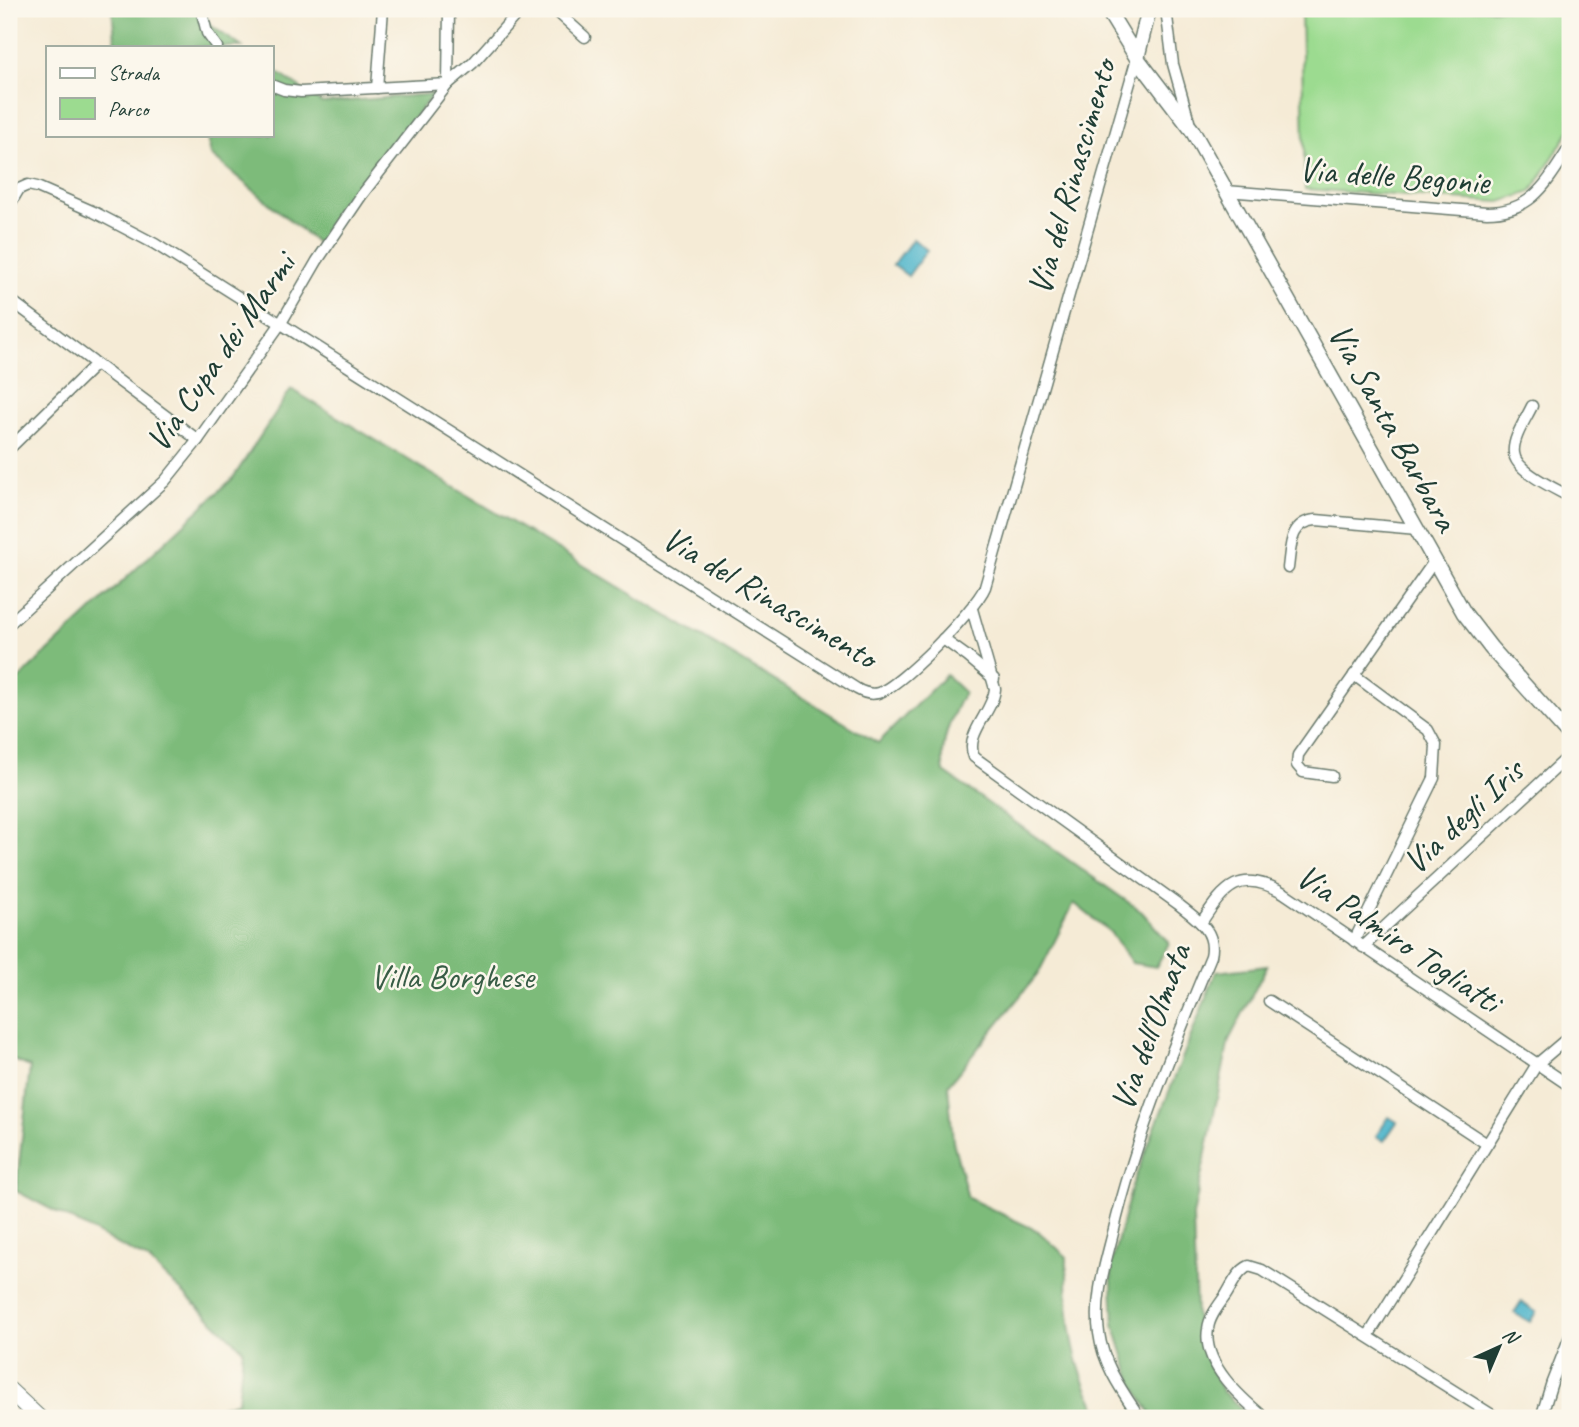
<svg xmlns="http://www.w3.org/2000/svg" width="1579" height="1427" font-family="Caveat,sans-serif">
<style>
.green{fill:#9cdb90;stroke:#5e8c62;stroke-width:2}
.forest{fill:#7dbb7a;stroke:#4e7c57;stroke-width:2}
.water{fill:#4cb4ca;stroke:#36787f;stroke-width:2}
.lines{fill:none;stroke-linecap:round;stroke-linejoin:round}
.street-casing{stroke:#6a7a6d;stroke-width:13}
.secondary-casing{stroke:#6a7a6d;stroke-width:17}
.primary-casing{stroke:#6a7a6d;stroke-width:18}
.street{stroke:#fff;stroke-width:10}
.secondary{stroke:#fff;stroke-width:14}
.primary{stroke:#fff;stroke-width:16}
.labels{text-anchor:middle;stroke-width:5;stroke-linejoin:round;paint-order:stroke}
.street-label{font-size:35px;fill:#1f3d34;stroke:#fbf7ec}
.park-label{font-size:35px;fill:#385d46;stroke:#fbf7ec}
</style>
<rect width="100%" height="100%" fill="#fbf7ec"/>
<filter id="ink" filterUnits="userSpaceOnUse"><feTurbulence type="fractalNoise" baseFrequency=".0143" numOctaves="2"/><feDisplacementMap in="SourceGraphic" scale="14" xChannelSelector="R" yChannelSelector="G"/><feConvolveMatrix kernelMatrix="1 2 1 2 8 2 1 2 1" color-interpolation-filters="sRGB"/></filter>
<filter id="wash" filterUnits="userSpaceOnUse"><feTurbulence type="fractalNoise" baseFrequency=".00686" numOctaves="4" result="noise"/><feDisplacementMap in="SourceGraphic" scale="28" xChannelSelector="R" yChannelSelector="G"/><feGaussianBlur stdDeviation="1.57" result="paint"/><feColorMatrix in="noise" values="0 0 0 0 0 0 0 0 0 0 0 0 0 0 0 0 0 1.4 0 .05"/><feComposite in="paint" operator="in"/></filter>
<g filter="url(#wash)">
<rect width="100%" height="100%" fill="#f5ebd6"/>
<!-- green -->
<polygon class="green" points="1301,9 1570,9 1570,16 1564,24 1570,33 1570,130 1531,192 1500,202 1305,189"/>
<!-- forest -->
<g class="forest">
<polygon points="112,9 206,9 207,23 242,47 116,47"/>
<polygon points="271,68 322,103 433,94 317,243 211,155 207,135 271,135"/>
<path d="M291 389 878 743 946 675 964 692C951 718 939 743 944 772L1142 912 1169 943 1156 967 1132 963 1110 932 1074 903 1038 974 948 1085 953 1141 968 1198 1038 1231 1067 1257C1066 1314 1071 1369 1103 1418H185L238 1401 243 1349 148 1260 16 1191 30 1067 9 1058V688L233 478Z"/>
<polygon points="1267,966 1229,1040 1193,1216 1196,1314 1204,1354 1222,1391 1252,1418 1153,1418 1132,1381 1114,1324 1111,1265 1132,1186 1216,972"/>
</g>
<!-- water -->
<g class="water">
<polygon points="913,239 927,250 908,276 893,265"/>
<polygon points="1389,1117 1397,1122 1384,1141 1376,1136"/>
<polygon points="1521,1302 1536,1312 1530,1322 1514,1313"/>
</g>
</g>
<g filter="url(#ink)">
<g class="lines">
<!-- street casing -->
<g class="street-casing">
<g id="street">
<polyline points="201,9 207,33 217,47"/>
<polyline points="554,9 585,37"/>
<polyline points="1166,9 1173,64 1189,121"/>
<polyline points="271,85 284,90 301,92 448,84 449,9"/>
<polyline points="377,88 383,9"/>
<path d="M1226 191 1487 212C1533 212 1547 182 1570 147"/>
<path d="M9 206 19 189 28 185 37 187 94 212 155 244 857 689C864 693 870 695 878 693 900 687 976 609 985 587L1137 58"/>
<polyline points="9,299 198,440"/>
<path d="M1532 406C1526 419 1512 439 1514 453 1515 471 1556 489 1570 497"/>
<polyline points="9,449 96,364"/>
<path d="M1288 568C1291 547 1289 522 1316 520L1417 529"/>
<path d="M972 609 995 689C993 712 964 734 974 757L1178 904C1195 918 1217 930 1211 956 1173 1047 1136 1137 1113 1233 1105 1265 1094 1298 1099 1333 1103 1365 1123 1392 1140 1418"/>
<polyline points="9,624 165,481 198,440 281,323 317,261 361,196 448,84 473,63 521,9"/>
<polyline points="943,639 968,657 994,679"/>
<polyline points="1354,675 1428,730 1436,745 1434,778 1354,941"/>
<polyline points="1332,776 1303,772 1297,765 1298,755 1435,560"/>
<path d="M1201 923C1225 886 1240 868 1284 893L1570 1086"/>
<polyline points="1363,947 1570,755"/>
<polyline points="1269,1001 1487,1144"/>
<polyline points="1368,1336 1537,1064 1570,1036"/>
<path d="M1265 1418C1241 1398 1202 1364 1208 1329 1209 1317 1219 1305 1226 1295 1232 1285 1238 1271 1249 1266L1262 1270 1497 1418"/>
<polyline points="1541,1418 1552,1382 1570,1336"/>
</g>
</g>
<!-- secondary casing -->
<g class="secondary-casing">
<g id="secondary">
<polyline points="1107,9 1137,58 1192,130 1464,613 1491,648 1570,736"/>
<polyline points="1137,58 1149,9"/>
</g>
</g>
<!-- primary casing -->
<g class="primary-casing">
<polyline id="primary" points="9,1390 39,1418"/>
</g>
<!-- street -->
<use href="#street" class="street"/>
<!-- secondary -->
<use href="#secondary" class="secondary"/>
<!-- primary -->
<use href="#primary" class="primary"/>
</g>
</g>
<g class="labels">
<!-- street labels -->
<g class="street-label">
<text transform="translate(1394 175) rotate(4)" y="12">Via delle Begonie</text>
<text transform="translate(1071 177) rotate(-74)" y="12">Via del Rinascimento</text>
<text transform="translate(220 352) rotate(-55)" y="12">Via Cupa dei Marmi</text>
<text transform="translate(1394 427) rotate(61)" y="12">Via Santa Barbara</text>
<text transform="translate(770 597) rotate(31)" y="12">Via del Rinascimento</text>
<text transform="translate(1463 816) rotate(-43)" y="12">Via degli Iris</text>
<text transform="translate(1399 938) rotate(34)" y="12">Via Palmiro Togliatti</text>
<text transform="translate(1150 1027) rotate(-70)" y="12">Via dell'Olmata</text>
</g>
<!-- park labels -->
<g class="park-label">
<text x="452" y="988">Villa Borghese</text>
</g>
</g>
<!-- margin -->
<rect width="1579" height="1427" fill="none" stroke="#fbf7ec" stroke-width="35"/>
<!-- legend -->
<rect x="46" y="46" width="228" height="91" fill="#fbf7ec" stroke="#a3ada2" stroke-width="2"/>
<rect x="60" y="68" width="35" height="10" fill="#ffffff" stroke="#a3ada2" stroke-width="2"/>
<text x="108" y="80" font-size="21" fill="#1f3d34">Strada</text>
<rect x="60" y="98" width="35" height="21" fill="#9cdb90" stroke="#a3ada2" stroke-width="2"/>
<text x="108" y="116" font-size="21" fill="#1f3d34">Parco</text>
<!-- north arrow -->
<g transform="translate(1499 1347) rotate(44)" stroke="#fbf7ec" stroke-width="5" paint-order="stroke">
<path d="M0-5L12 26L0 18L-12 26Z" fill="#1f3d34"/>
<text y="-10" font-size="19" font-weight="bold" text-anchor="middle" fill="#1f3d34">N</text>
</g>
</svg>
